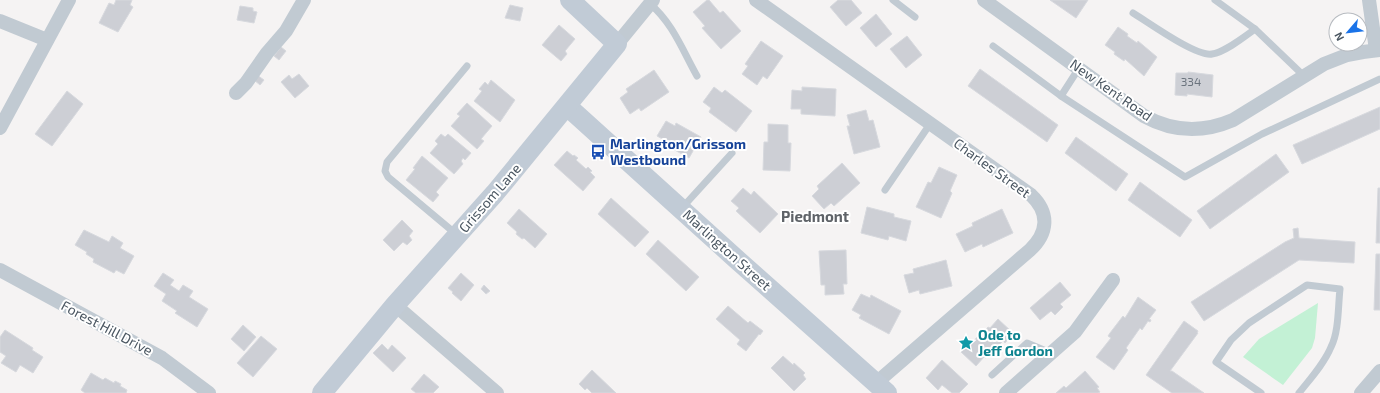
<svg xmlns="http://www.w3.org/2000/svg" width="1380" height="393" font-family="'Exo 2',sans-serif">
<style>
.green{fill:#c3f1d5}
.building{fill:#cdcfd5;stroke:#d7d9de}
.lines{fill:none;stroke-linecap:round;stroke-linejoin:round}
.lane{stroke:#c1cad2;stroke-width:7}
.street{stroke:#c1cad2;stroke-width:14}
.secondary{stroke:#c1cbd6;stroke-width:20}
.labels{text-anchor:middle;stroke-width:4;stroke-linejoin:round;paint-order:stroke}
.number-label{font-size:12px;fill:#6b747e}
.street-label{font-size:14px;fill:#4a5661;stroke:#fff}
.transit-label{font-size:14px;font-weight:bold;fill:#164399;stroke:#fff;text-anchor:start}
.culture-label{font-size:14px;font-weight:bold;fill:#0d838f;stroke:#fff;text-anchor:start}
.neighbourhood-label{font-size:15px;font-weight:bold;fill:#5f6368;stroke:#fff}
</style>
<rect width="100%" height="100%" fill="#f5f3f3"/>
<!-- green -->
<polygon class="green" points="1318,303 1315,338 1312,348 1283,385 1243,357 1259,339"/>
<!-- building -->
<g class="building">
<polygon points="116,0 132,0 130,5 133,7 118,32 99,23 109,3 114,5"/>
<polygon points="707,0 709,0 720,13 723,11 741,31 721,49 702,28 705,26 693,12"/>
<polygon points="838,0 851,0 862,13 846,26 830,7"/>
<polygon points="1050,0 1088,0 1076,18"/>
<polygon points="510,5 523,8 520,21 505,18"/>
<polygon points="240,6 253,8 253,11 257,12 254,23 237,20"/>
<polygon points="876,14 892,34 876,47 860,28"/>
<polygon points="559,25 575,39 565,51 567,54 561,61 542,45"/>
<polygon points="1118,27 1128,34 1127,36 1137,43 1138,41 1157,57 1144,76 1125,59 1124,61 1114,54 1115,52 1105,45"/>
<polygon points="907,36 922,55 906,68 890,49"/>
<polygon points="761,41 783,56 767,79 763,76 757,85 742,74 748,66 745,64"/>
<polygon points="281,47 286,51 279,60 274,56"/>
<polygon points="980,69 1058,125 1047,142 968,86"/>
<polygon points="654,70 669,92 641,111 639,108 630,114 620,98 628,92 626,89"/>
<polygon points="1188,72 1213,75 1212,97 1187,94 1187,96 1175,95 1176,73 1188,73"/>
<polygon points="299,74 309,86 295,98 281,82 289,75 292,79"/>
<polygon points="257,75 264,80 260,85 254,80"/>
<polygon points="491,80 515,100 500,122 474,101 482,91 479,89 485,82 488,85"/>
<polygon points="714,87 722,93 725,90 752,111 736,132 709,112 711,108 703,102"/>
<polygon points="802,87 836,89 835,116 801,114 801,109 791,109 792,90 802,91"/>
<polygon points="67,91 83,104 52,146 35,134"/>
<polygon points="467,103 492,126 481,139 484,141 477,149 451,126 460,116 457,114"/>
<polygon points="1380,107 1380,129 1302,164 1293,145"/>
<polygon points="866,110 869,121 873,120 880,147 854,154 847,126 850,126 847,115"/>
<polygon points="666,121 675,126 676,123 701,137 689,158 664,144 666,141 657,136"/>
<polygon points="768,124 788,125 788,143 791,143 790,171 763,170 764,142 768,142"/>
<polygon points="441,134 445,137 448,134 471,153 465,160 463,158 461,161 463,164 454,174 430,153 438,144 435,141"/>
<polygon points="1076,137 1128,174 1116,191 1065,153"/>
<polygon points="567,151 573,156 574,155 578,158 576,160 586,169 588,167 592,171 590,172 595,177 583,191 554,165"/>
<polygon points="1276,154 1289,172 1210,229 1197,211"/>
<polygon points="422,156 448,178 436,192 439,195 433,202 406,180 415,169 413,168"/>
<polygon points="842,163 860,183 834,206 831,203 824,209 812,196 819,189 817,186"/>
<polygon points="939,167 957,175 950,191 952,193 941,218 916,207 928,182 931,183"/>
<polygon points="1140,182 1192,220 1180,237 1128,200"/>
<polygon points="743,188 751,195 754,191 778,214 760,233 736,211 739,208 731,201"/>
<polygon points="1378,188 1380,188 1380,243 1376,243"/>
<polygon points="611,198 649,232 635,247 598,214"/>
<polygon points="867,207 894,214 894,217 911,221 906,241 889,236 888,240 861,233"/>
<polygon points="519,209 547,234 535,248 524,238 522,239 516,234 517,232 507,223"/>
<polygon points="1002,209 1013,233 983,247 982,244 965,252 956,234 973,226 972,223"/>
<polygon points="402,220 413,231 409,236 412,240 407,245 403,242 394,251 383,240"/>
<polygon points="1298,228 1299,238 1355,242 1354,263 1299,260 1204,321 1191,302 1285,242 1294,238 1293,229"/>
<polygon points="84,230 109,242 112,236 123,243 120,248 134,256 124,274 116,270 114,273 93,262 94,259 86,254 87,252 75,245"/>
<polygon points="658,240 699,277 686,291 646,254"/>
<polygon points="846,250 847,284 843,284 844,294 825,295 825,285 821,285 819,251"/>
<polygon points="1376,254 1380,254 1380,310 1374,310"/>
<polygon points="946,260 952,286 920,294 919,290 909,293 904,275 914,273 913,269"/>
<polygon points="163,273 174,280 170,285 179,291 183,285 193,291 189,297 208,309 197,327 175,313 177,311 162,301 166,294 154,286"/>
<polygon points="461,273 474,285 461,301 452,293 453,292 448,288"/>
<polygon points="1060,282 1071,295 1060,304 1063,307 1055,315 1051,311 1040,320 1030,308"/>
<polygon points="484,285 490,291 486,294 481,289"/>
<polygon points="861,294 870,298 871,295 901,311 889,334 859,318 861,315 852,310"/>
<polygon points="1138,297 1156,310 1149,319 1151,320 1150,322 1148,321 1142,330 1140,328 1126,348 1128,350 1114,370 1096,357 1111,338 1108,336 1110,333 1123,316 1125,318"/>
<polygon points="728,306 748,323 750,321 763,331 760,335 759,334 746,351 737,344 740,340 716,319"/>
<polygon points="998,319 1013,333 1005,343 1003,341 986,358 984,357 976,366 961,352 970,342 971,344 979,335 981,336 988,327 990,328"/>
<polygon points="1184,321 1198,331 1197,333 1198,333 1170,371 1172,371 1204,393 1172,393 1146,375"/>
<polygon points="243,325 256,337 244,351 231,339"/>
<polygon points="5,330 33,348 32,350 43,357 33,373 20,365 16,372 1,363 6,356 0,352 0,337"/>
<polygon points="261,336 277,349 253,377 237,363"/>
<polygon points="382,344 388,350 392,345 406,358 393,372 373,353"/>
<polygon points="783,356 793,365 794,363 805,373 803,375 806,379 794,391 771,368"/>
<polygon points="942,360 968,384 959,393 952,393 942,385 938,390 926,378"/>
<polygon points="592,370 616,393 592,393 587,388 585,390 579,384"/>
<polygon points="1085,371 1099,387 1097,388 1100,392 1098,393 1056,393 1064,386 1066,388"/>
<polygon points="91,373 103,380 105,378 114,383 115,381 121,384 120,386 127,390 126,393 85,393 81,390"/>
<polygon points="424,374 439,387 433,393 416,393 411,389"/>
</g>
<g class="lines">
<!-- lane -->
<g class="lane">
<polyline points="893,0 915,17"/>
<polyline points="1215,0 1255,29 1304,76"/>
<path d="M650 4C672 22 683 51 697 76"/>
<path d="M1133 13C1148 22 1196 57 1212 54 1225 52 1244 37 1255 29"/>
<polyline points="993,46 1061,96 1185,177 1262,134 1380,79"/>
<polyline points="1061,96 1079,68"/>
<polyline points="885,190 930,124"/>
<polyline points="681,209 732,153"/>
<polyline points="456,234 388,177 385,171 387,162 467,66"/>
<polyline points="992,375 1027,343 1051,353"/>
<path d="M1261 393 1216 362 1231 340 1249 323 1307 285 1340 289C1338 306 1339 332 1331 347 1324 364 1310 379 1299 393"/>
</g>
<!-- street -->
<g class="street">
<path d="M756 0 1031 195C1050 213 1048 233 1030 250L876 383"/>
<path d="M984 0 1144 116C1173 132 1203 133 1233 120L1324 64 1347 55 1363 52 1380 50"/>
<polyline points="1369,0 1376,50"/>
<polyline points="0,21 47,40"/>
<polyline points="617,44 653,0"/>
<polyline points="236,93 246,83 267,53 286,31 304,0"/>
<polyline points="0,128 69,0"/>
<polyline points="0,270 162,358 209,393"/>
<polyline points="395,305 497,393"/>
<polyline points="1006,393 1075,332 1113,280"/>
<polyline points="1361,393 1380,371"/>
</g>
<!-- secondary -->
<g class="secondary">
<polyline points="567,106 734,257 887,393"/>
<polyline points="322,393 395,305 495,193 617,44 570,0"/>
</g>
</g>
<!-- icons -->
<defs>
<g id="bus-bare" transform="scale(1.2)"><path d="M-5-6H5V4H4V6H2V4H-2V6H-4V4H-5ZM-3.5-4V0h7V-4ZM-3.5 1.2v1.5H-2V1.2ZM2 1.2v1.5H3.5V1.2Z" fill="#1a4fb4" stroke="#fff" stroke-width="2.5" paint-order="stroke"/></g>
<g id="sight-bare" transform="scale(1.2)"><path d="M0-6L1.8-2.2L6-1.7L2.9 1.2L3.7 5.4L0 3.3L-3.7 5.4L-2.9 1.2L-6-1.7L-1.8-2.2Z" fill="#0f9aa8" stroke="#fff" stroke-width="2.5" paint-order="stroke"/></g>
</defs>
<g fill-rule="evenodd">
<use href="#bus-bare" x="598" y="152"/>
<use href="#sight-bare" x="966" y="343"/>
</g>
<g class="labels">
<!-- number labels -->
<g class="number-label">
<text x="1191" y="86">334</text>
</g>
<!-- street labels -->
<g class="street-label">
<text transform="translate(1111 90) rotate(35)" y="5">New Kent Road</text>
<text transform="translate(992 168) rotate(36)" y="5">Charles Street</text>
<text transform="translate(490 198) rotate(-49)" y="5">Grissom Lane</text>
<text transform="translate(727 250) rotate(42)" y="5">Marlington Street</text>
<text transform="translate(107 328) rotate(28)" y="5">Forest Hill Drive</text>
</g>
<!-- transit labels -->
<g class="transit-label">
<text x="610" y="149">Marlington/Grissom<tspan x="610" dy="16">Westbound</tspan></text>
</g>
<!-- culture labels -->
<g class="culture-label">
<text x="978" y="340">Ode to<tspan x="978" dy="16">Jeff Gordon</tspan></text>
</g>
<!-- neighbourhood labels -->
<g class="neighbourhood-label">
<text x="815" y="222">Piedmont</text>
</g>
</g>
<!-- north arrow -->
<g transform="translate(1348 32) rotate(242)"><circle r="19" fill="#ffffff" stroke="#b7bbc0"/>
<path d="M0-3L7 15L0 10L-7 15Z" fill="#1a73e8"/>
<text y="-6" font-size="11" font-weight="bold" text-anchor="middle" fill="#4a5661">N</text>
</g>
</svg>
